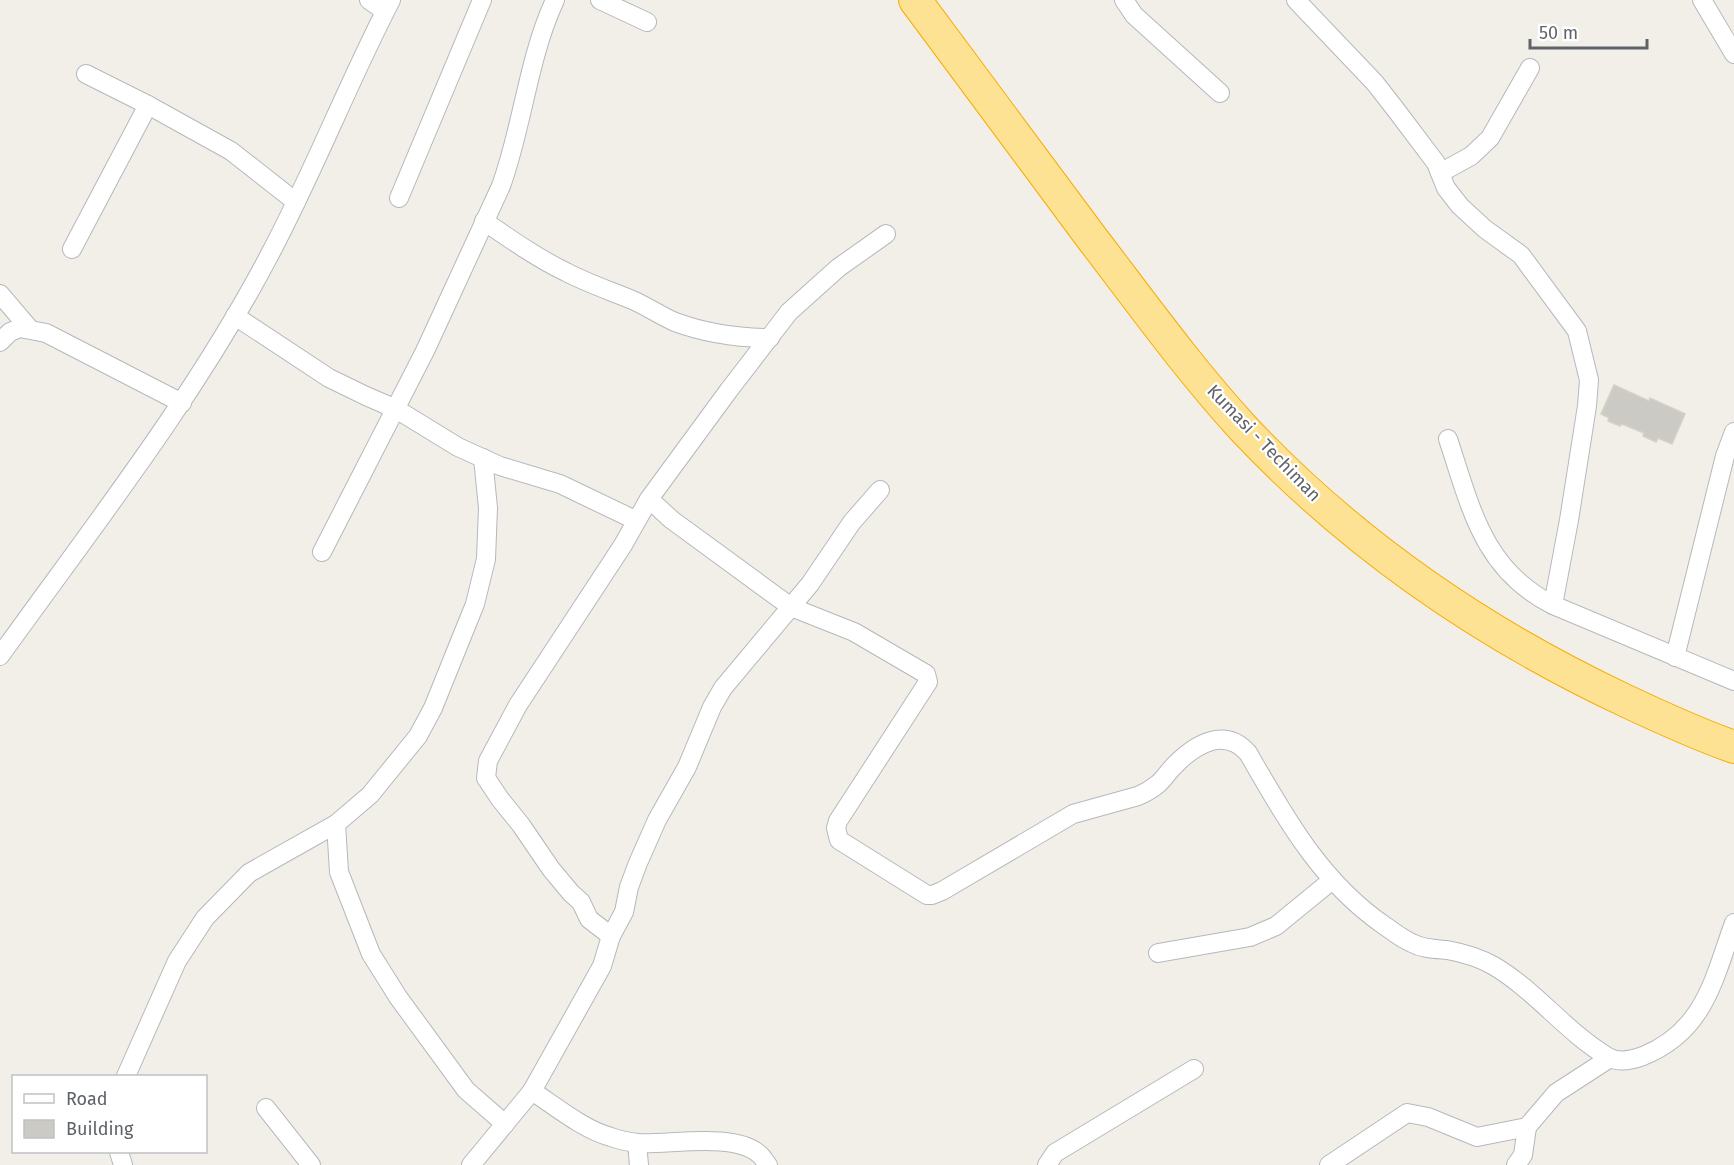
<svg xmlns="http://www.w3.org/2000/svg" width="1734" height="1165" font-family="'Fira Sans',sans-serif">
<style>
.building{fill:#cccac5;stroke:#d6d1c6;stroke-width:1.5}
.lines{fill:none;stroke-linecap:round;stroke-linejoin:round}
.street-casing{stroke:#b5b8bc;stroke-width:20}
.highway-casing{stroke:#f9ab00;stroke-width:34}
.street{stroke:#fff;stroke-width:18}
.highway{stroke:#fde293;stroke-width:32}
.labels{text-anchor:middle;stroke-width:4.5;stroke-linejoin:round;paint-order:stroke}
.street-label{font-size:18px;fill:#5f6368;stroke:#fff}
</style>
<rect width="100%" height="100%" fill="#f1efe8"/>
<!-- building -->
<polygon class="building" points="1614,385 1649,401 1650,398 1685,414 1672,444 1658,438 1656,442 1643,436 1644,433 1622,424 1620,426 1608,421 1609,418 1601,414"/>
<g class="lines">
<!-- street casing -->
<g class="street-casing">
<g id="street">
<polyline points="369,0 385,11"/>
<polyline points="600,0 647,22"/>
<polyline points="1124,0 1134,15 1220,93"/>
<polyline points="1296,0 1375,83 1396,110 1436,163 1446,188 1460,206 1485,229 1521,255 1577,331 1589,380 1587,406 1569,520 1553,605"/>
<polyline points="1702,0 1734,54"/>
<polyline points="86,74 148,105 231,151 296,202"/>
<polyline points="1440,173 1471,156 1490,138 1530,68"/>
<polyline points="399,198 482,0"/>
<path d="M484 221C510 239 537 258 566 272 587 283 608 290 630 299 645 305 659 315 675 322 705 333 739 338 770 338"/>
<polyline points="72,249 148,105"/>
<polyline points="0,294 29,328"/>
<polyline points="235,316 329,378 366,396 396,409 458,447 500,466 560,484 635,520"/>
<polyline points="0,342 10,332 20,328 46,333 182,403"/>
<path d="M1448 439C1471 508 1483 570 1553 605L1734 681"/>
<polyline points="483,458 488,508 486,559 475,604 433,708 418,736 370,795 336,824 339,872 371,954 398,997 466,1090 505,1124"/>
<path d="M649 499 672 520 791 607 854 632 926 674 928 682 838 821 836 828 839 840 927 895H932L942 891 1073 814 1138 796C1145 793 1152 789 1158 784 1164 779 1168 772 1173 767 1194 745 1224 726 1248 753 1286 819 1321 882 1385 926 1394 932 1402 939 1412 943 1423 949 1435 949 1447 950 1464 953 1480 958 1494 966 1536 991 1566 1032 1608 1057 1618 1063 1632 1060 1643 1056 1705 1031 1714 978 1734 923"/>
<path d="M322 552 425 351 501 186C523 125 528 58 555 0"/>
<path d="M0 656C94 525 195 397 270 254 314 171 348 83 391 0"/>
<polyline points="1675,657 1725,456 1734,432"/>
<polyline points="611,936 589,919 581,902 571,893 551,869 521,825 500,799 486,778 488,761 518,705 623,545 649,499 729,390 789,312 838,268 886,234"/>
<polyline points="1158,953 1250,937 1276,926 1331,881"/>
<polyline points="126,1076 177,961 205,918 249,873 336,824"/>
<path d="M532 1091C555 1106 584 1130 611 1137 619 1140 629 1142 638 1143 669 1145 734 1132 759 1154 763 1157 765 1162 768 1165"/>
<polyline points="266,1108 311,1165"/>
<polyline points="637,1143 639,1165"/>
<polyline points="119,1152 123,1165"/>
<polyline points="471,1165 532,1091 602,966 611,936 624,912 629,887 638,863 657,820 687,767 712,707 723,688 810,584 852,522 880,490"/>
<polyline points="1047,1165 1055,1153 1194,1069"/>
<polyline points="1329,1165 1407,1113 1428,1117 1477,1137 1527,1127 1556,1093 1610,1058"/>
<polyline points="1516,1165 1523,1155 1527,1127"/>
</g>
</g>
<!-- highway casing -->
<g class="highway-casing">
<path id="highway" d="M915 0C974 79 1033 158 1091 237 1140 301 1188 368 1243 428 1351 543 1482 633 1624 700 1660 717 1697 734 1734 747"/>
</g>
<!-- street -->
<use href="#street" class="street"/>
<!-- highway -->
<use href="#highway" class="highway"/>
</g>
<g class="labels">
<!-- street labels -->
<g class="street-label">
<text transform="translate(1264 443) rotate(46)" y="6">Kumasi - Techiman</text>
</g>
</g>
<!-- legend -->
<rect x="12" y="1075" width="195" height="78" fill="#ffffff" stroke="#bfc1c3" stroke-width="1.5"/>
<rect x="24" y="1094" width="30" height="9" fill="#ffffff" stroke="#bfc1c3" stroke-width="1.5"/>
<text x="66" y="1105" font-size="18" fill="#5f6368">Road</text>
<rect x="24" y="1120" width="30" height="18" fill="#cccac5" stroke="#bfc1c3" stroke-width="1.5"/>
<text x="66" y="1135" font-size="18" fill="#5f6368">Building</text>
<!-- scale -->
<path d="M1530 39v9h117v-9" fill="none" stroke="#5f6368" stroke-width="3"/>
<text x="1539" y="39" font-size="18" fill="#5f6368" stroke="#ffffff" stroke-width="4.5" paint-order="stroke">50 m</text>
</svg>
